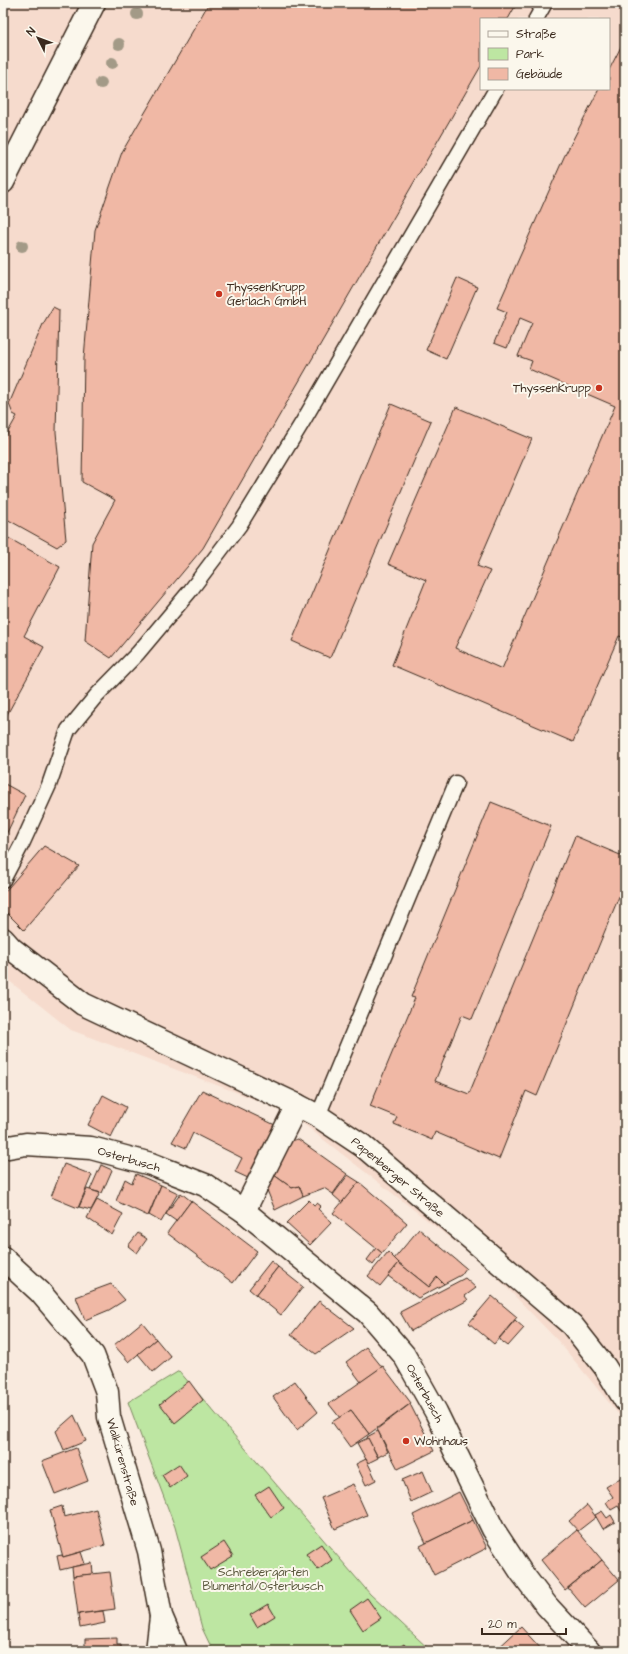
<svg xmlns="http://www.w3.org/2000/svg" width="628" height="1654" font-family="'Architects Daughter',sans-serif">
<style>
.built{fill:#f6dbcd;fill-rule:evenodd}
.green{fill:#bde6a2;stroke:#7c8860}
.building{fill:#f0b8a5;stroke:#3b2a1e}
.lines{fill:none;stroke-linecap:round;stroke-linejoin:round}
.lane-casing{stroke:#3b2a1e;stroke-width:17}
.street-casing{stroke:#3b2a1e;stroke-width:25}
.secondary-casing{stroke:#3b2a1e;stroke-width:25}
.lane{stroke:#fbf7ec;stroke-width:14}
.street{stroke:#fbf7ec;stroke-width:22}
.secondary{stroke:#fbf7ec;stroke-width:22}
.tree{fill:#a39a87}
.poi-dot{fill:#c8321e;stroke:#fbf7ec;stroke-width:1.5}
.labels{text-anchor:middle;stroke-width:4;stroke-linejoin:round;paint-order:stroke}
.poi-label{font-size:12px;fill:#3b2a1e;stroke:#fbf7ec;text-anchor:start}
.street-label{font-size:12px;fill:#3b2a1e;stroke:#fbf7ec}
.park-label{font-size:12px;fill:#5c593f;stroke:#fbf7ec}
</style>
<rect width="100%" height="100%" fill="#f9eade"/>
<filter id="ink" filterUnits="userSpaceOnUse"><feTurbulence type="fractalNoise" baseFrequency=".025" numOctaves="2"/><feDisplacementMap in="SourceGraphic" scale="8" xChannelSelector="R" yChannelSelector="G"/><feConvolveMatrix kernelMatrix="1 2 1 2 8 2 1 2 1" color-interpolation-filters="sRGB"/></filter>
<g filter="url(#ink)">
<!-- built -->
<path class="built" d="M3 3H625V1422L559 1342 486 1266 288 1112 71 1030 3 976ZM481 19H609V89H481Z"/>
<!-- green -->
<polygon class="green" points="179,1371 370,1594 431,1651 213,1651 202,1628 175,1527 128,1402"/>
<!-- building -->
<g class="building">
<polygon points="209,3 517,3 508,19 481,19 481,66 203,548 111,658 85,641 92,543 115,500 82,482 84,358 95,230 122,152"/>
<polygon points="625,39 625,638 619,636 573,742 392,665 426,580 388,564 456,407 532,439 477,566 490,571 455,648 502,669 615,406 529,369 532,361 518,356 532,323 520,318 507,348 494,343 507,312 497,308 564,157 599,89 609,89 609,70"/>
<polygon points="457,278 477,287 446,359 426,350"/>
<polygon points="53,307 59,310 56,432 66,540 57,547 3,517 3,441 17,416 13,414 9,404 43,324"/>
<polygon points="391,404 431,421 330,658 292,641"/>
<polygon points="3,535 60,567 24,636 44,647 3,722"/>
<polygon points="3,783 25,795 3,841"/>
<polygon points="491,802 551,826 472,1019 462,1015 435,1081 469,1094 575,836 625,857 625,882 537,1096 526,1091 499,1159 435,1132 432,1140 394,1124 397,1117 370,1106 415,998 411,997"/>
<polygon points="44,846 79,866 24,930 3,909 3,894"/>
<polygon points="202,1090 275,1125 248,1178 235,1172 242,1158 193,1133 186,1148 172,1142"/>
<polygon points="103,1095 126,1107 111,1137 88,1125"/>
<polygon points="298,1139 347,1174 333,1194 324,1188 303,1196 299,1186 292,1188 274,1175 291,1141"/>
<polygon points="64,1164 92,1175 78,1208 51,1197"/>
<polygon points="101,1165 112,1170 102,1193 90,1190"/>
<polygon points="136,1174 161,1185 148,1216 116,1201 125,1179 132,1183"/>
<polygon points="274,1175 292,1188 299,1186 303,1196 275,1210 267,1190"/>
<polygon points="348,1175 359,1182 342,1203 333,1195"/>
<polygon points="359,1182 407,1223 382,1253 333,1213"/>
<polygon points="161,1185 178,1193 161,1222 149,1215"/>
<polygon points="87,1189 100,1193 91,1210 79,1207"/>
<polygon points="181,1193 191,1201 176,1221 166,1214"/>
<polygon points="97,1200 123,1214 112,1235 87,1218"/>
<polygon points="309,1200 314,1205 317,1203 321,1206 318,1209 332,1222 310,1245 286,1223"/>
<polygon points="191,1201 257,1251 233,1283 167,1233"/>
<polygon points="419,1229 466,1268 461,1275 444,1284 437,1277 429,1287 394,1259"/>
<polygon points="138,1233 147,1239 137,1253 128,1246"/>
<polygon points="376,1248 382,1253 373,1265 367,1260"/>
<polygon points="388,1252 399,1263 380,1286 368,1276"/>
<polygon points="271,1261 278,1267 256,1295 249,1289"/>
<polygon points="399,1263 429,1287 437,1277 444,1284 418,1298 388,1276"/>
<polygon points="278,1267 303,1287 281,1315 256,1295"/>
<polygon points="465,1278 476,1288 465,1296 468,1300 411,1331 400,1312"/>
<polygon points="111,1284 125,1300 109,1310 85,1320 76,1297"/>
<polygon points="492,1296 517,1317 494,1344 469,1323"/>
<polygon points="319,1301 354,1328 316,1354 291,1335"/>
<polygon points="515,1320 524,1328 508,1346 499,1339"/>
<polygon points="142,1322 156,1339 129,1362 114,1345"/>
<polygon points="156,1339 171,1357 153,1372 138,1354"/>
<polygon points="366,1347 382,1367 361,1382 346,1362"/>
<polygon points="383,1366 411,1403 369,1434 351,1410 340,1418 329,1404"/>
<polygon points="189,1381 203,1400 175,1423 160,1404"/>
<polygon points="295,1381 318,1412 297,1430 273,1397"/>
<polygon points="410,1404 434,1451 398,1469 377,1429"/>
<polygon points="351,1410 369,1434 350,1447 332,1422"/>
<polygon points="74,1415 86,1441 64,1450 56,1431"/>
<polygon points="378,1431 388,1452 378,1457 367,1437"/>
<polygon points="368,1438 378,1458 368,1463 357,1443"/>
<polygon points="76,1448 88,1481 55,1494 42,1461"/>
<polygon points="366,1459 376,1480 366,1485 356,1464"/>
<polygon points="179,1464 187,1476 170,1488 162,1475"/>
<polygon points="423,1471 432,1492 411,1502 402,1480"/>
<polygon points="625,1475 625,1517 618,1506 611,1510 606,1502 613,1497 606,1487"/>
<polygon points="353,1484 367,1515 335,1529 321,1498"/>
<polygon points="269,1486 284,1508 271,1517 255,1495"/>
<polygon points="459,1492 473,1520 426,1543 413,1515"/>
<polygon points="587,1505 596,1517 578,1531 569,1521"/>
<polygon points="62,1506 64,1517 96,1509 105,1545 63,1557 50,1510"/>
<polygon points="602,1511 607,1518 611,1515 615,1522 603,1529 595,1515"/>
<polygon points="473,1520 487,1548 434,1575 420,1546"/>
<polygon points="577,1530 602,1560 565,1590 541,1560"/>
<polygon points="224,1542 233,1556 210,1570 201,1557"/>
<polygon points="625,1543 625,1555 619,1550"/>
<polygon points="321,1544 332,1560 318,1570 306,1554"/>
<polygon points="81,1552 85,1564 60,1570 57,1556 62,1555 63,1557"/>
<polygon points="602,1560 619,1580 585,1608 568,1588"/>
<polygon points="92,1563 93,1574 73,1576 72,1567"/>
<polygon points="110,1572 115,1609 78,1614 73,1576"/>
<polygon points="367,1598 381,1618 363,1630 350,1610"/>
<polygon points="268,1604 275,1616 257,1627 250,1615"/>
<polygon points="103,1611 105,1623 80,1628 78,1614"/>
<polygon points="521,1627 543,1651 495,1651"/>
<polygon points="117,1638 117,1645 121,1645 121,1651 85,1651 85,1639"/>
<polygon points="404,1644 409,1651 394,1651"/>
</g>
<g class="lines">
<!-- lane casing -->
<g class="lane-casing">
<g id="lane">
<polyline points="536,19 545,3"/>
<polyline points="3,880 23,842 49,785 68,730 96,696 138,653 190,591 239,526 302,423 496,89"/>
<polyline points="318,1116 456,783"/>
</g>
</g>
<!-- street casing -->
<g class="street-casing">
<g id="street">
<polyline points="3,939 12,949 83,1004 297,1105 318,1116 363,1146 572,1325 605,1367 625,1400"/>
<polyline points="3,1148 26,1144 91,1148 151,1164 205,1185 244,1211 368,1313 404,1355 436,1412 493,1529 521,1572 547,1606 589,1651"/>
<polyline points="244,1211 297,1105"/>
<polyline points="3,1258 40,1292 93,1355 107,1392 109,1417 149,1551 161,1616 176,1651"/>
<polyline points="157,1651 161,1617"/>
</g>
</g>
<!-- secondary casing -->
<g class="secondary-casing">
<polyline id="secondary" points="3,182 94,3"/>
</g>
<!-- lane -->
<use href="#lane" class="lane"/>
<!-- street -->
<use href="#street" class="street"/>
<!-- secondary -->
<use href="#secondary" class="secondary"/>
</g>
<!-- trees -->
<g class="tree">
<circle cx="137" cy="14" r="6"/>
<circle cx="119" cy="44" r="6"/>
<circle cx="112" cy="63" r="6"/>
<circle cx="101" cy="83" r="6"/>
<circle cx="22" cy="246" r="6"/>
</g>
</g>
<!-- markers -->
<g class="poi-dot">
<circle cx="219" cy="294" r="4"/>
<circle cx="599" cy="388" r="4"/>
<circle cx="406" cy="1441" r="4"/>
</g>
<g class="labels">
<!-- poi labels -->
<g class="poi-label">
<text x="227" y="291">ThyssenKrupp<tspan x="227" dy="14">Gerlach GmbH</tspan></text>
<text x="591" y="392" text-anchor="end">ThyssenKrupp</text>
<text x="414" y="1445">Wohnhaus</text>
</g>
<!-- street labels -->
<g class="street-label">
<text transform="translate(129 1159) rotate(16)" y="4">Osterbusch</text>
<text transform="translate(398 1177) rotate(40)" y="4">Papenberger Straße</text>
<text transform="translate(425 1393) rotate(61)" y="4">Osterbusch</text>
<text transform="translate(123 1462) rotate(74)" y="4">Walkürenstraße</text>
</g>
<!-- park labels -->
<g class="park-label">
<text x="263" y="1576">Schrebergärten<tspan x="263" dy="14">Blumental/Osterbusch</tspan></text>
</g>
</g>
<!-- margin -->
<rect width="628" height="1654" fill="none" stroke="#fbf7ec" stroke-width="16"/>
<rect x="8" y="8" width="612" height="1638" fill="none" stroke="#3b2a1e" stroke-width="1.5" filter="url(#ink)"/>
<!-- legend -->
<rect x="480" y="18" width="130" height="72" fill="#fbf7ec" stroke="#aea59a"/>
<rect x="488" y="31" width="20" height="6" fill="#fbf7ec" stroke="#aea59a"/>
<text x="516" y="38" font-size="12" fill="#3b2a1e">Straße</text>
<rect x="488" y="48" width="20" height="12" fill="#bde6a2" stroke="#aea59a"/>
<text x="516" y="58" font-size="12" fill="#3b2a1e">Park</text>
<rect x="488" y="68" width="20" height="12" fill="#f0b8a5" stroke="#aea59a"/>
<text x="516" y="78" font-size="12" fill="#3b2a1e">Gebäude</text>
<!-- north arrow -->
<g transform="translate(38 38) rotate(312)" stroke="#fbf7ec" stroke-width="3" paint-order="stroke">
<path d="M0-3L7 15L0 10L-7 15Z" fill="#3b2a1e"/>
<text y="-6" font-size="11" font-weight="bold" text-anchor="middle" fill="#3b2a1e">N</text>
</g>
<!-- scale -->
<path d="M482 1628v6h84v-6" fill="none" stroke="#3b2a1e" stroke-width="2"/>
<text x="488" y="1628" font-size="12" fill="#3b2a1e" stroke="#fbf7ec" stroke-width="3" paint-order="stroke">20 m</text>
</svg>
